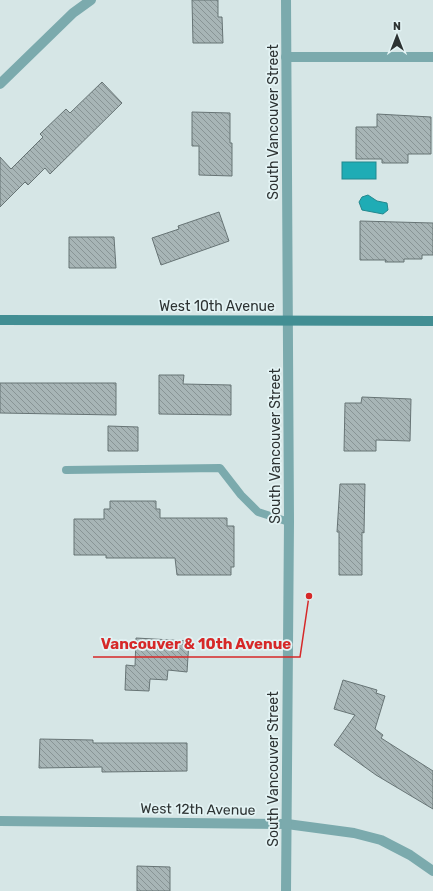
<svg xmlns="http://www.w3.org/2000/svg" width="433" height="891" font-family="Rubik,sans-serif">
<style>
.water{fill:#1facb5;stroke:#23888e}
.building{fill:url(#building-back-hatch);stroke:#677475}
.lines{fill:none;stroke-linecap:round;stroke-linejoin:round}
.service{stroke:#7baaad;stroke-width:8}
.minor{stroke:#7baaad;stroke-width:10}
.tertiary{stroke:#7baaad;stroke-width:10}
.secondary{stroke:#428e93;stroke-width:10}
.labels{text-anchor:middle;stroke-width:3.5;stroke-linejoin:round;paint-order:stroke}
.street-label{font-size:14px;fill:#2d3333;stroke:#e3f3f4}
.leader{fill:none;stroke:#d62828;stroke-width:1.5}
.callout-dot{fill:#d62828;stroke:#e3f3f4;stroke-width:1.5}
.callout-label{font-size:15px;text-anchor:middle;font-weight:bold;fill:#d62828;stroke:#e3f3f4;stroke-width:3.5;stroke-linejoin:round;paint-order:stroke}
</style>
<defs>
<pattern id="building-back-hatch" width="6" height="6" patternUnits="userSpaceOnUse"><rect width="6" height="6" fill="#a7b5b6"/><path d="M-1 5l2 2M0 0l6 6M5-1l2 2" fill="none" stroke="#889495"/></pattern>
</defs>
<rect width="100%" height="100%" fill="#d6e6e6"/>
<!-- water -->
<g class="water">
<rect x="342" y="162" width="34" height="17"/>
<polygon points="368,195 377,201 387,203 388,210 383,214 362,210 359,202 362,197"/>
</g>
<!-- building -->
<g class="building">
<polygon points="192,0 218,0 218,17 222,17 223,43 193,43"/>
<polygon points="102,82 122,103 50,174 45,168 28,185 25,182 0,207 0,157 11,169 43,137 40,134 66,109 70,113"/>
<polygon points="192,112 230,113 230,143 232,143 232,176 199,175 199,146 192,146"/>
<polygon points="377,114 431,117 431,154 408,154 408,163 382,163 382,159 356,159 356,127 377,127"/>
<polygon points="219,212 229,241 161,265 152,238 179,229 178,226"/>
<polygon points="360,221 433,223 433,255 422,255 422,259 404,259 404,262 385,262 386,260 360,260"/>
<polygon points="69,237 114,237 116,268 69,268"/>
<polygon points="159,375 184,375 183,384 231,385 231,415 159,414"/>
<polygon points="0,383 116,383 116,415 0,413"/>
<polygon points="362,397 411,399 410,441 376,440 376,451 344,451 345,403 361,403"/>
<polygon points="108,426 138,427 138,451 108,451"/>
<polygon points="340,484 365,484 364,533 362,532 362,575 339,575 339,532 337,532"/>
<polygon points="110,501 156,501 156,509 160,509 160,518 227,518 227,526 234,526 234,567 231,567 231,575 177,575 175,558 106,558 106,555 74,555 74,519 104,519 104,509 110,509"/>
<polygon points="136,638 189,641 187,672 168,670 167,680 150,679 149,691 125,690 126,665 135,666"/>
<polygon points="343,680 377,690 376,693 385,696 375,729 383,735 381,738 433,771 433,809 376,775 334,745 355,715 334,709"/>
<polygon points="40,739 93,740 93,743 187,743 187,771 102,772 102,767 39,768"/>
<polygon points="137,866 170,867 170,891 137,891"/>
</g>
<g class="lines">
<!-- service -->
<polyline class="service" points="66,470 220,468 241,495 258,512 289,522"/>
<!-- minor -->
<g class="minor">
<polyline points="286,57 433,57"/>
<polyline points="0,84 73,13 91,0"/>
<polyline points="0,821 287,824 354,833 381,840 410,855 433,871"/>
</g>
<!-- tertiary -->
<polyline class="tertiary" points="286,0 289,522 286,891"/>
<!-- secondary -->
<polyline class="secondary" points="0,320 433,321"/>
</g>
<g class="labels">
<!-- street labels -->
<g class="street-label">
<text transform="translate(273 122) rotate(-90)" y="5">South Vancouver Street</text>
<text x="217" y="311">West 10th Avenue</text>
<text transform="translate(275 446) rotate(-90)" y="5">South Vancouver Street</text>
<text transform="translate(273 769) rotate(-90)" y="5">South Vancouver Street</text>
<text transform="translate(198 809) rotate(1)" y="5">West 12th Avenue</text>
</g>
</g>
<!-- callouts -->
<path class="leader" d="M309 596L300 657H93"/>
<circle class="callout-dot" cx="309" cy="596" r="4"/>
<g class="callout-label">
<text x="196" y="649">Vancouver &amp; 10th Avenue</text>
</g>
<!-- north arrow -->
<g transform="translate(397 36)" stroke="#e3f3f4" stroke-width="3" paint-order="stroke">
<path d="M0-3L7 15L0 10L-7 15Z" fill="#2d3333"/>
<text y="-6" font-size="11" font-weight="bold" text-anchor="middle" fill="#2d3333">N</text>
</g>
</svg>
